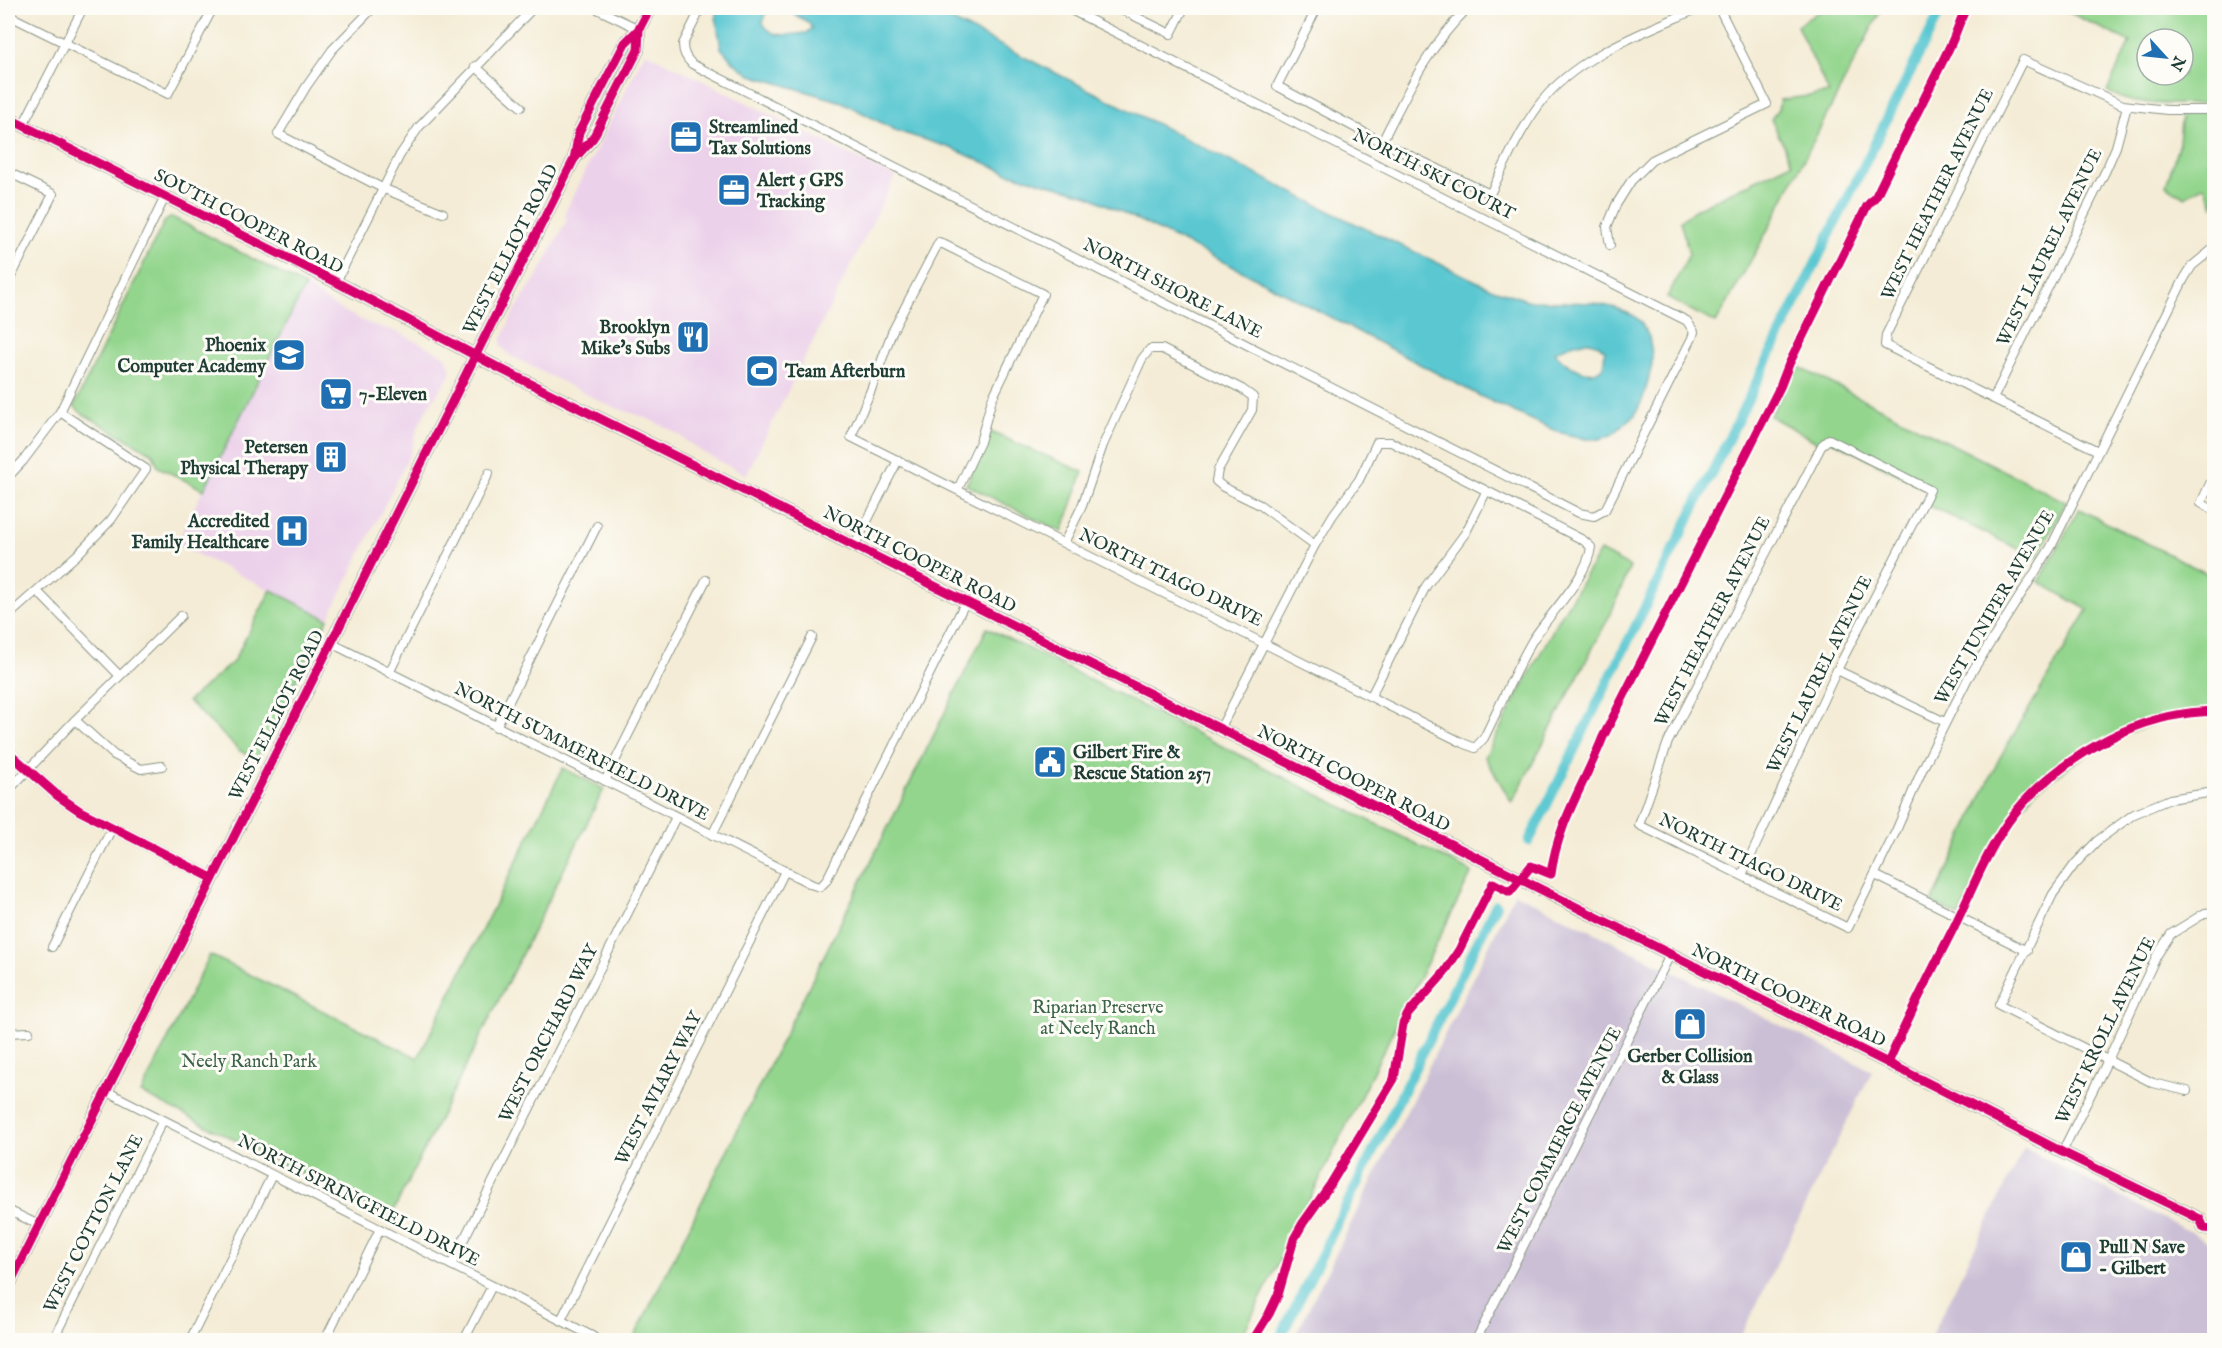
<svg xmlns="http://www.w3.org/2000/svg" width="2222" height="1348" font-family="'IM FELL English',serif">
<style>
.built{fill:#ecd1ea}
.industrial{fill:#cbbfd5}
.green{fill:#93d58d;stroke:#598960;stroke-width:1.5;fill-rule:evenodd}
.water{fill:#5ac7d1;stroke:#3c8282;stroke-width:1.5;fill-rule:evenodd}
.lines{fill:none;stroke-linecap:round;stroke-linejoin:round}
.canal{stroke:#5ac7d1;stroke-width:10}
.minor-casing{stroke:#8a9485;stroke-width:10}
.tertiary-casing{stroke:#8a9485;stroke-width:13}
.secondary-casing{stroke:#8a9485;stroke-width:14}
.minor{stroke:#fff;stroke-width:8}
.tertiary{stroke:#fff;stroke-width:10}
.secondary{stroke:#fff;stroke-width:12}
.cycleway-casing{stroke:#fdfcf7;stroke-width:13}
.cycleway{stroke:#d6006c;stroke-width:9}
.labels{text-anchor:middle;stroke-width:6;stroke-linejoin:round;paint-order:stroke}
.poi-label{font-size:18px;font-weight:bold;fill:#1f3d34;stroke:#fdfcf7;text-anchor:start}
.street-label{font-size:18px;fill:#1f3d34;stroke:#fdfcf7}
.park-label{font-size:18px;fill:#3c634a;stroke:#fdfcf7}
</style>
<rect width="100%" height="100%" fill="#fdfcf7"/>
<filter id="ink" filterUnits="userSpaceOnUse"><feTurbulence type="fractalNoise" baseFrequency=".0167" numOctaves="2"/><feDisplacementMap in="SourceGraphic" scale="12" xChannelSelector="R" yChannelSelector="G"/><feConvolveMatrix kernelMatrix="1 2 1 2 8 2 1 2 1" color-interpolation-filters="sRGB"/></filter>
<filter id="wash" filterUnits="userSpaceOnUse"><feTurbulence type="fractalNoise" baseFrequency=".008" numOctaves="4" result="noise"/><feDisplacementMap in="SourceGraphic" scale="24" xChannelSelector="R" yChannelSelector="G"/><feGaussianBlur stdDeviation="1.35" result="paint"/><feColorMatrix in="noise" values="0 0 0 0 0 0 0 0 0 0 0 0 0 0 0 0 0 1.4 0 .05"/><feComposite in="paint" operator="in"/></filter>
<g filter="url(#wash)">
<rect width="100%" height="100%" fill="#f4ecd6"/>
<!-- built -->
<g class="built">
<polygon points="645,52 895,177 746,475 702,452 673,431 644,417 610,406 511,356 501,346 501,341 514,312 541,270 567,220 565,212"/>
<polygon points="305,286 334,306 369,324 397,332 446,356 450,368 450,375 428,407 418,427 410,454 328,619 176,544"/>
</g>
<!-- industrial -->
<g class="industrial">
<polygon points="1515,893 1872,1071 1739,1340 1293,1340"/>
<polygon points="2024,1148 2214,1244 2214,1340 1929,1340"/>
</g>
<!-- green -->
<g class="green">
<polygon points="1824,8 1882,8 1764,237 1716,323 1667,298 1689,254 1680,221 1696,209 1792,163 1771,119 1778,110 1780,100 1829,93 1797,26"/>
<path d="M2060 8H2214V100C2203 108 2139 103 2124 99 2118 97 2112 93 2107 91L2130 42ZM2147 39H2183V75H2147Z"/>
<polygon points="2182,110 2214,110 2214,207 2204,185 2185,197 2166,186 2179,143"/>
<polygon points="170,218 174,218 305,286 204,490 158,467 153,454 81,413 74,406 164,222"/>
<polygon points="1797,366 2066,502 2037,558 1923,503 1929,490 1829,439 1822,445 1770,416"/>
<polygon points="991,432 1083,472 1062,532 966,485"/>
<polygon points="2079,509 2214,577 2214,711 2181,714 2109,739 2037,789 2008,822 1959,916 1932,903 1999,759 2088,610 2039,582"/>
<polygon points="1600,551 1630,567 1612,611 1512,803 1485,757 1555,626"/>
<polygon points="271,590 328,619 256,760 240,751 188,701 233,662"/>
<polygon points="987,628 1472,872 1240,1340 633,1340"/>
<polygon points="563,768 604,789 390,1218 141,1093 210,955 418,1058"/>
</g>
<!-- water -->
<path class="water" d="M718 8H775L765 13 763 23C772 40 790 34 807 33L812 28 808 22 783 8H927L1341 217 1493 289 1531 301 1594 303 1616 308 1634 316 1641 322 1649 337 1652 355V365L1644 396 1635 415 1613 434 1600 439H1586L1558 432 1482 397 1254 277 1085 194 1008 173 951 148 897 131 842 102 751 75 733 62 721 48 716 17ZM1590 342 1599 345 1605 351 1603 367C1601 368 1597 372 1594 372 1582 375 1561 362 1555 352L1574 343Z"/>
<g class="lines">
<!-- canal -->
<g class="canal">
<polyline points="1529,841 1942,8"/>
<polyline points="1279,1340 1496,905"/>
</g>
</g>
</g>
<g filter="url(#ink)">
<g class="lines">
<!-- minor casing -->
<g class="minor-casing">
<g id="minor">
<polyline points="373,8 332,50 306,87 278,134 382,188 443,213"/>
<polyline points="595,8 639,29"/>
<path d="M701 8 683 44C683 53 686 58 692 64L1579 513 1594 516 1605 510 1692 338 1694 332 1687 321 1067 8"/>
<polyline points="1118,8 1171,34 1184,8"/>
<path d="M1317 8 1277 86 1382 142 1490 194C1505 164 1519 132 1539 105 1575 56 1645 32 1699 8"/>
<polyline points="8,15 168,94 213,8"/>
<polyline points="475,66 521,107"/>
<polyline points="23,125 83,8"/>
<path d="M1382 142C1406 94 1429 45 1468 8"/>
<polyline points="8,172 53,194 8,283"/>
<polyline points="1610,245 1607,227 1616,205 1631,181 1652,160 1767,104 1719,8"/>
<polyline points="336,282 400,155 419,127 533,8"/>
<polyline points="1993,399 2106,170 2116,147 2127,106"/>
<polyline points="2098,451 1885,345 1886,335 2023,60 2123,105 2167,110 2214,110"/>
<polyline points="2214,475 2201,503 2214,511"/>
<polyline points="8,477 23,461 60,412 165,197"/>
<path d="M958 489 980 442 992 399 1043 294 939 242 892 332 871 390 851 437 1463 743 1475 748 1484 738C1500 706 1514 672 1532 641 1548 615 1588 577 1591 547L1583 540 1391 442H1377L1359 480 1333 515 1315 545 1220 729"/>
<polyline points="1064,543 1082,506 1103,445 1142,359 1150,349 1162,349 1242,389 1253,397 1252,410 1218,470 1216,481 1223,487 1260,505 1315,545"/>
<polyline points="855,545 898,460"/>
<polyline points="37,591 119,675"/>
<polyline points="8,616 78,554 111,520 146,469 60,412"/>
<polyline points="331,643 813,885 820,887 826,881 966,601"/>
<polyline points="1837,670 1945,722"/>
<polyline points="389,673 489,473"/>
<polyline points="1371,696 1426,586 1466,532 1486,492"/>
<polyline points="75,720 114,755 141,769 162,766"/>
<polyline points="496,727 597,526"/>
<polyline points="605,781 706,580"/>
<polyline points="8,791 75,720 181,616"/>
<polyline points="712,835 812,637"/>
<polyline points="1742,875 1837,670 1930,490 1829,439 1822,445 1668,742 1639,825 1848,928 1896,831 1922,770 1968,678 2051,547 2184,279 2192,266 2214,248"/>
<polyline points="1875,875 2027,951"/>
<polyline points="52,947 112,828"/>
<polyline points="8,1033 29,1032"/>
<path d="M1888 1063C1908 1017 1931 972 1954 927 1971 892 1985 855 2008 822 2045 770 2119 723 2183 714 2193 712 2204 712 2214 711"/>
<polyline points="106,1091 592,1336 597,1340"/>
<polyline points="2187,1091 2153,1083 1999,1005 2053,894 2075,864 2097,841 2134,814 2170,799 2214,792"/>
<polyline points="2062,1152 2108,1060 2157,955 2171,934 2205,913 2214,912"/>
<polyline points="8,1210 39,1225"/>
<polyline points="451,1265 676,817"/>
<polyline points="561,1320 785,871"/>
<polyline points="53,1340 163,1120"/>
<polyline points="190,1340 272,1175"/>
<polyline points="325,1340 380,1229"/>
<polyline points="464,1340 492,1286"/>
<polyline points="1476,1340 1670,955"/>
</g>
</g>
<!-- tertiary casing -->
<g class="tertiary-casing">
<polyline id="tertiary" points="8,752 58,796 80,811 212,878"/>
</g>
<!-- secondary casing -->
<g class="secondary-casing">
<g id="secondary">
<polyline points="8,118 336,282 499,368 1936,1087 2062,1152 2188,1213 2200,1219 2204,1228 2214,1229"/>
<polyline points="575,158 593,138 638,50 639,29"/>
<polyline points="8,1287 574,159 579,132 625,43 639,29 650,8"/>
</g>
</g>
<!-- minor -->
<use href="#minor" class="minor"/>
<!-- tertiary -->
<use href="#tertiary" class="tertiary"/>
<!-- secondary -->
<use href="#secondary" class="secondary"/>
<!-- cycleway casing -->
<g class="cycleway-casing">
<g id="cycleway">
<polyline points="8,118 336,282 499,368 1936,1087 2062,1152 2188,1213 2200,1219 2204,1228 2214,1229"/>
<polyline points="574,159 593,138 638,50 639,29"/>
<polyline points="8,752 58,796 80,811 212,878"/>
<path d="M1888 1063C1908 1017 1931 972 1954 927 1971 892 1985 855 2008 822 2045 770 2119 723 2183 714 2193 712 2204 712 2214 711"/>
<polyline points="8,1287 574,159 579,132 625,43 639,29 650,8"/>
<path d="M1253 1340 1269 1314 1278 1295 1294 1239 1303 1223 1330 1185 1394 1079 1403 1024 1408 1014 1444 973 1459 950 1493 883 1510 892 1531 866 1551 874C1557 824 1585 783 1603 737L1780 387 1789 364 1867 206 1876 196C1900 146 1926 96 1950 46 1956 34 1960 20 1966 8"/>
</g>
</g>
<!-- cycleway -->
<use href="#cycleway" class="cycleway"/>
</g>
</g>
<!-- icons -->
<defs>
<g id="office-square" transform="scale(1.725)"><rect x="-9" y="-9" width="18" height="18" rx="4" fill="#1f6fb2" stroke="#fdfcf7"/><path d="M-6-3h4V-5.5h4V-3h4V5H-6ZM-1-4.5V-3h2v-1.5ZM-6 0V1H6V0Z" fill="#fff"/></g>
<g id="restaurant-square" transform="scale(1.725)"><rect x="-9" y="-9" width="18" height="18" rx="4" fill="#1f6fb2" stroke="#fdfcf7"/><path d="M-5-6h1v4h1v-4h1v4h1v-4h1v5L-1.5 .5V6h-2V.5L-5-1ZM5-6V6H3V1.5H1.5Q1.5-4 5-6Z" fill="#fff"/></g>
<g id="school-square" transform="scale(1.725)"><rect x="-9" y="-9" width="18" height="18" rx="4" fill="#1f6fb2" stroke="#fdfcf7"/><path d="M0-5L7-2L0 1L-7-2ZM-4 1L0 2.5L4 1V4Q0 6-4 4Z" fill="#fff"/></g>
<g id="stadium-square" transform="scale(1.725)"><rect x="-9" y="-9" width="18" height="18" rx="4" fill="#1f6fb2" stroke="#fdfcf7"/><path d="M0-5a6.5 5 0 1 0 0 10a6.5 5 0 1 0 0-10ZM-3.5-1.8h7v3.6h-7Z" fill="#fff"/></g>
<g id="supermarket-square" transform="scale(1.725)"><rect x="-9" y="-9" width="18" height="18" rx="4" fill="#1f6fb2" stroke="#fdfcf7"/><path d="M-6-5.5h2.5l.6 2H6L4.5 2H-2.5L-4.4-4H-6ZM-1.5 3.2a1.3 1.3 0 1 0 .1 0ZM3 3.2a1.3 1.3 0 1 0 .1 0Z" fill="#fff"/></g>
<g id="building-square" transform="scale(1.725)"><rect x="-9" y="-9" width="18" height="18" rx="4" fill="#1f6fb2" stroke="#fdfcf7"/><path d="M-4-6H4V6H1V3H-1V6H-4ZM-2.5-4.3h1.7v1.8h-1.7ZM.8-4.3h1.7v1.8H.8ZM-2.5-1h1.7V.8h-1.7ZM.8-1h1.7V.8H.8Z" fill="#fff"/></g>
<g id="hospital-square" transform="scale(1.725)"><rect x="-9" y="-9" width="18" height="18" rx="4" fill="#1f6fb2" stroke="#fdfcf7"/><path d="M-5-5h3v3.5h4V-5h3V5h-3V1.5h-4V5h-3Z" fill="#fff"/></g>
<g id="civic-square" transform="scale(1.725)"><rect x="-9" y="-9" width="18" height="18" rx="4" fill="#1f6fb2" stroke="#fdfcf7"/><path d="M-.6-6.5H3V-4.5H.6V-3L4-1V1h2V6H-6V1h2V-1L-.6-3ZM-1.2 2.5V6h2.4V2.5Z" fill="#fff"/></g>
<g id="shop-square" transform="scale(1.725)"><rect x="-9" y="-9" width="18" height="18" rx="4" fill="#1f6fb2" stroke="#fdfcf7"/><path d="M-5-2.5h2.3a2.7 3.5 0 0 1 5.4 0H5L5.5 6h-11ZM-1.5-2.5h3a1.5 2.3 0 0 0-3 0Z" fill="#fff"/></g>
</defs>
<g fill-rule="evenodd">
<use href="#office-square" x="686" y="137"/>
<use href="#office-square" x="734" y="190"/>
<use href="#restaurant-square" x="693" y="337"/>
<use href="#school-square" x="289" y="355"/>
<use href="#stadium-square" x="762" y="371"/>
<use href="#supermarket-square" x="336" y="394"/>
<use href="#building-square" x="331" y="457"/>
<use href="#hospital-square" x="292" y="531"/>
<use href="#civic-square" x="1050" y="762"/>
<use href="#shop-square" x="1690" y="1024"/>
<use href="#shop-square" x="2076" y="1257"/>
</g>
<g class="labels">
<!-- poi labels -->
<g class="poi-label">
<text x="709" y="133">Streamlined<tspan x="709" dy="21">Tax Solutions</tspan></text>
<text x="757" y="186">Alert 5 GPS<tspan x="757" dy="21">Tracking</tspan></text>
<text x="670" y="333" text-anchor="end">Brooklyn<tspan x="670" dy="21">Mike's Subs</tspan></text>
<text x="266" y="351" text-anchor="end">Phoenix<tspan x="266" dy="21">Computer Academy</tspan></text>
<text x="785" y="377">Team Afterburn</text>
<text x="359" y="400">7-Eleven</text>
<text x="308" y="453" text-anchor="end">Petersen<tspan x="308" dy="21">Physical Therapy</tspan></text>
<text x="269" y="527" text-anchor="end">Accredited<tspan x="269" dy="21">Family Healthcare</tspan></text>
<text x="1073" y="758">Gilbert Fire &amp;<tspan x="1073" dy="21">Rescue Station 257</tspan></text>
<text x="1690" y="1062" text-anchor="middle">Gerber Collision<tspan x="1690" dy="21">&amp; Glass</tspan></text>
<text x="2099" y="1253">Pull N Save<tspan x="2099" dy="21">- Gilbert</tspan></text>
</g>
<!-- street labels -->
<g class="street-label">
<text transform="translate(1434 174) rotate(27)" y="6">NORTH SKI COURT</text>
<text transform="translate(1937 194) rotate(-64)" y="6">WEST HEATHER AVENUE</text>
<text transform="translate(249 221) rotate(27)" y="6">SOUTH COOPER ROAD</text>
<text transform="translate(2049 247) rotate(-64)" y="6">WEST LAUREL AVENUE</text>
<text transform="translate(510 249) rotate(-63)" y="6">WEST ELLIOT ROAD</text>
<text transform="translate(1173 288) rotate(27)" y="6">NORTH SHORE LANE</text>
<text transform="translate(920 559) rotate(27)" y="6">NORTH COOPER ROAD</text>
<text transform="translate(1171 577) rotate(26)" y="6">NORTH TIAGO DRIVE</text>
<text transform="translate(1994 607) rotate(-60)" y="6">WEST JUNIPER AVENUE</text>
<text transform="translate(1712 621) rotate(-63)" y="6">WEST HEATHER AVENUE</text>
<text transform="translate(1819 674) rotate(-64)" y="6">WEST LAUREL AVENUE</text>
<text transform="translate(276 715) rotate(-63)" y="6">WEST ELLIOT ROAD</text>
<text transform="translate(582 751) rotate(27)" y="6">NORTH SUMMERFIELD DRIVE</text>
<text transform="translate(1354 778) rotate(27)" y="6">NORTH COOPER ROAD</text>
<text transform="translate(1751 862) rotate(26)" y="6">NORTH TIAGO DRIVE</text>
<text transform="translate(1789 995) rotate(26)" y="6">NORTH COOPER ROAD</text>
<text transform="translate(2105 1030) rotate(-64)" y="6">WEST KROLL AVENUE</text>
<text transform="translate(548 1033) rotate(-63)" y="6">WEST ORCHARD WAY</text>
<text transform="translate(658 1088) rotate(-63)" y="6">WEST AVIARY WAY</text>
<text transform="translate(1559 1140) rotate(-63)" y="6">WEST COMMERCE AVENUE</text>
<text transform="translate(359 1200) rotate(27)" y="6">NORTH SPRINGFIELD DRIVE</text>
<text transform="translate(93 1223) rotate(-63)" y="6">WEST COTTON LANE</text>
</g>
<!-- park labels -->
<g class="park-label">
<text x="1098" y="1013">Riparian Preserve<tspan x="1098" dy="21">at Neely Ranch</tspan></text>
<text x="249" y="1067">Neely Ranch Park</text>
</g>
</g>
<!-- margin -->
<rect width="2222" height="1348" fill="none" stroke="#fdfcf7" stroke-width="30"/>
<!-- north arrow -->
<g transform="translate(2165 57) rotate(117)"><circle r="28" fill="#fdfcf7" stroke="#a4b0a9" stroke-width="1.5"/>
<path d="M0-4.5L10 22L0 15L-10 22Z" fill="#1f6fb2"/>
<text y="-9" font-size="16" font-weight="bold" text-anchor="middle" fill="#1f3d34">N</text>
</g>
</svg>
